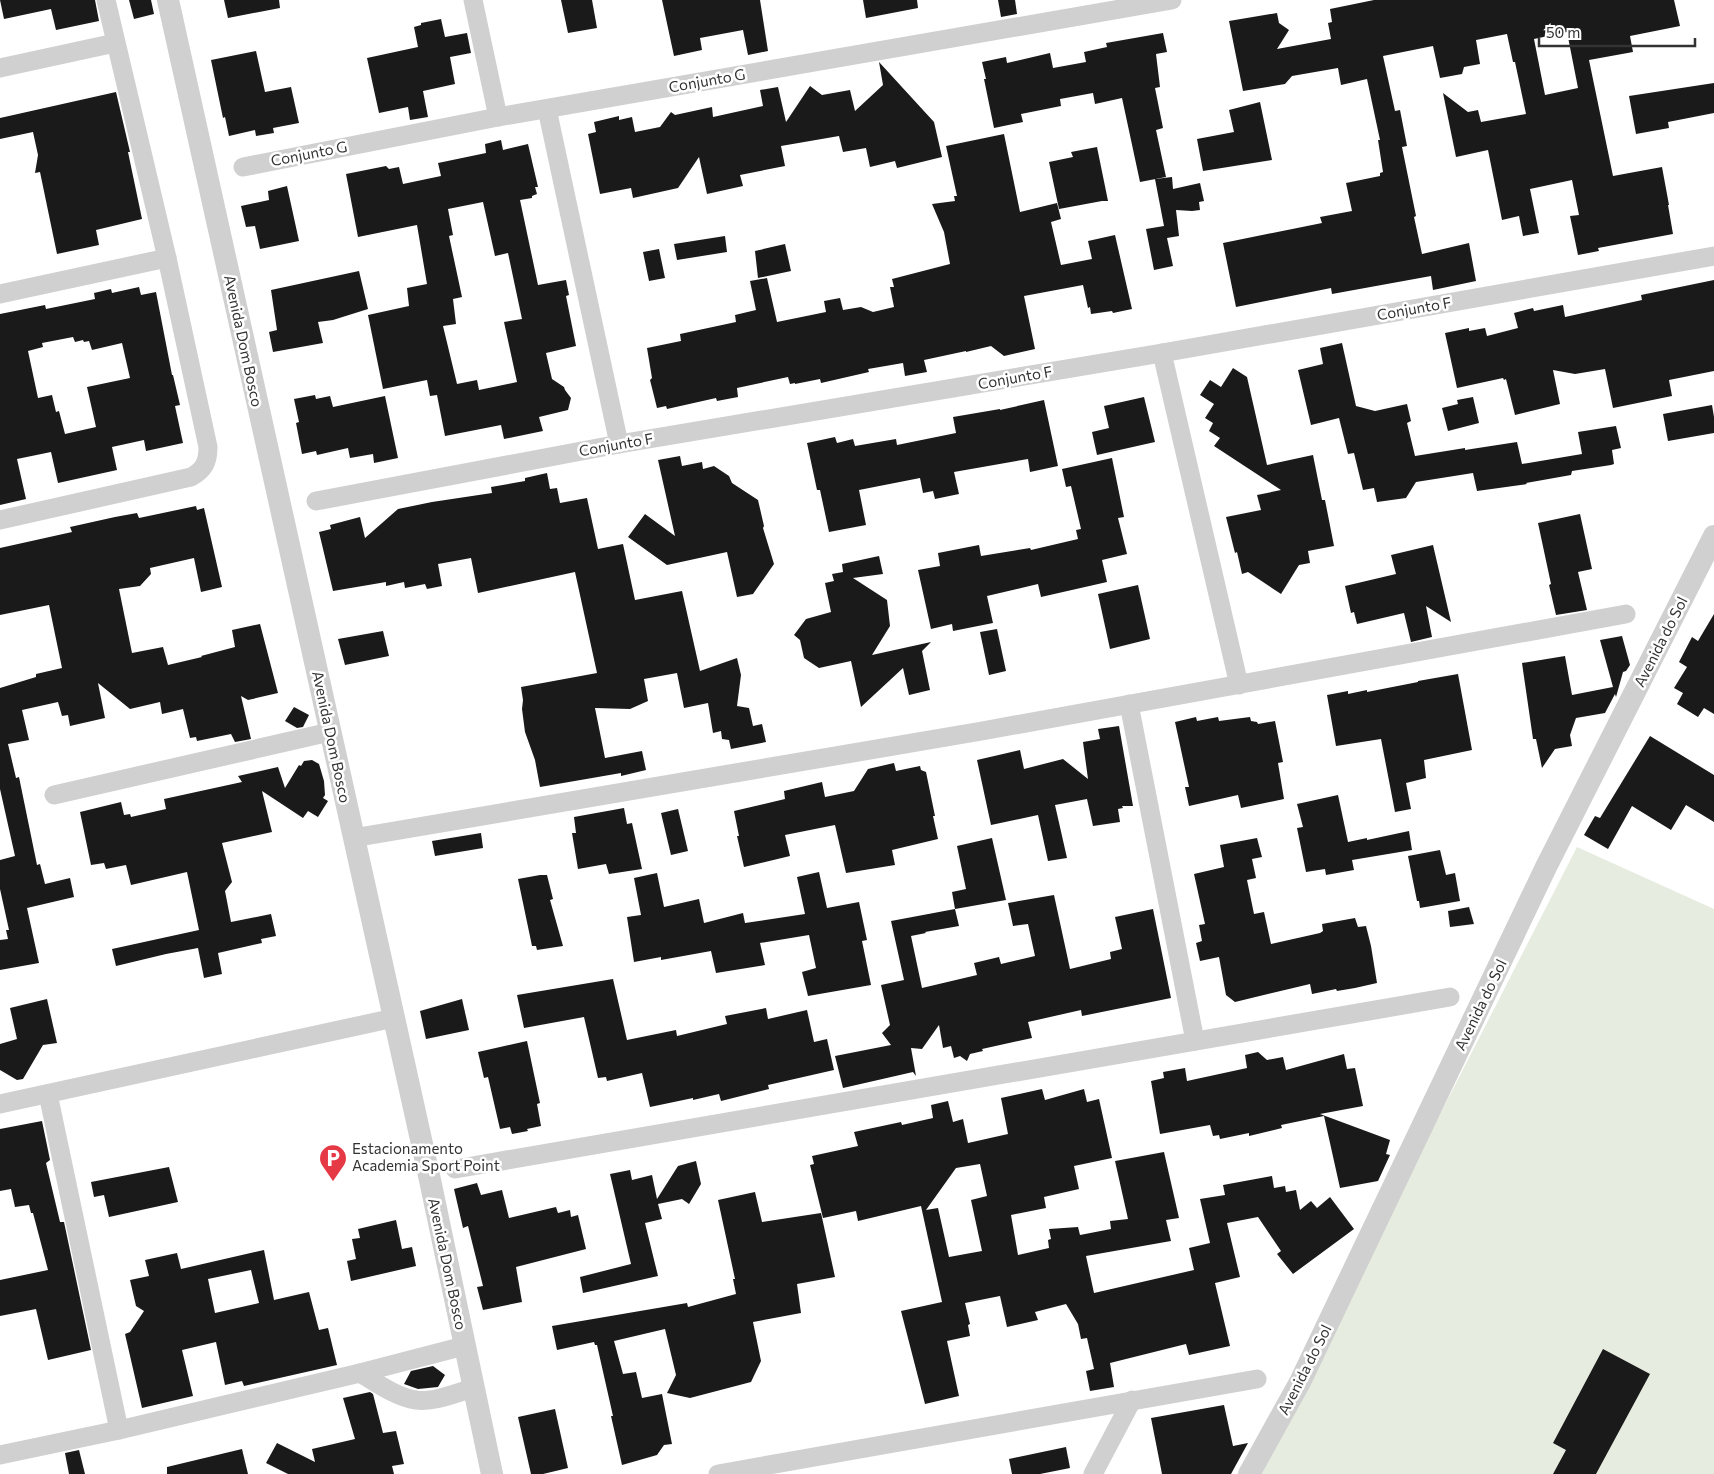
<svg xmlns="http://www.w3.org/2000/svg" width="1714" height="1474" font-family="Commissioner,sans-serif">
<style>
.green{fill:#e6ecdf}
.building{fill:#1a1a1a;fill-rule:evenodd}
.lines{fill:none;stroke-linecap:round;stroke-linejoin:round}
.minor{stroke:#d0d0d0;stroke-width:19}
.tertiary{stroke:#d0d0d0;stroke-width:22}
.labels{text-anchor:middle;stroke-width:5;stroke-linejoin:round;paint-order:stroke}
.street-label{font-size:15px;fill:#333;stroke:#fff}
.poi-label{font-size:15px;fill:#333;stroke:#fff;text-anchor:start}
</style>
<rect width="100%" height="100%" fill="#fff"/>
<!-- green -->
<polygon class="green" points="1577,847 1714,909 1714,1474 1253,1474 1350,1290"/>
<!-- building -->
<g class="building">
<polygon points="0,0 95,0 99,21 56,30 51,9 4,19"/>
<polygon points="129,0 151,0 154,14 134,19"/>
<polygon points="224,0 279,0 280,8 228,18"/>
<polygon points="561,0 592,0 597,28 568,33"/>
<polygon points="662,0 760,0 768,51 748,55 743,30 700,38 702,50 674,56"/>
<polygon points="863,0 917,0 918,8 866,18"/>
<polygon points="998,0 1015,0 1017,14 1001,17"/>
<path d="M1374 0H1674L1680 26 1630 36 1633 52 1589 60 1613 176 1662 167 1669 205H1668L1673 234 1598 248 1599 251 1578 255 1570 216 1579 215 1572 180 1530 189 1539 233 1523 236 1519 216 1502 220 1488 150 1456 157 1443 93 1468 112 1478 110 1481 122 1526 114 1515 62H1513L1507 34 1476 40 1480 64 1464 67 1462 74 1440 78 1433 46 1383 56 1395 111 1400 110 1407 146 1402 147 1416 216 1414 217 1422 254 1469 243 1476 281 1433 290 1431 276 1332 294 1331 288 1236 307 1223 243 1322 223 1320 217 1352 211 1346 183 1380 176V173L1383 172 1378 140H1380L1367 79 1341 85 1338 68 1292 76 1285 84 1243 91 1229 21 1277 13 1279 23 1289 30 1277 49 1331 39 1328 23 1332 22 1330 9ZM1567 32 1578 88 1545 95 1534 39Z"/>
<polygon points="441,19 445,37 467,33 471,53 450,57 455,84 423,91 428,117 410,120 408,107 379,113 367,58 418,47 414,27 421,25 421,23"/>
<polygon points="1163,33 1167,52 1156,54 1160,87 1155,88 1163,128 1156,130 1166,177 1140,182 1122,98 1095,104 1093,93 1060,99 1061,106 1021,114 1023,122 994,128 984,79 986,79 982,62 1006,57 1007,63 1050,53 1053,68 1086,62 1084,52 1107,47 1106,43"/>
<polygon points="256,51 265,92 291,87 299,123 273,128 274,133 256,136 255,130 229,136 225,117 223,118 211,60"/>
<polygon points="879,62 934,122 942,157 897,168 895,161 870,167 866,148 843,152 839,136 781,146 785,166 740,175 743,186 707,194 699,157 678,188 633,198 631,188 600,194 588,134 596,132 594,122 619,116 619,120 632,117 635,132 660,127 671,112 675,115 712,107 713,117 763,106 760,90 778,87 786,122 810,86 822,95 850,90 855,111 883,85"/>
<polygon points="1714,83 1714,113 1668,122 1669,128 1636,134 1629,96"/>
<polygon points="116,92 130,152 128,152 142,219 96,230 99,245 57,254 40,172 35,173 38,155 33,132 0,139 0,118"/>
<polygon points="1260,102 1272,160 1203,171 1197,139 1234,132 1229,110"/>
<polygon points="1004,134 1020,212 1057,203 1061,219 1051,222 1061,265 1092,259 1088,241 1115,235 1132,309 1113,313 1112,311 1091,314 1090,307 1088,308 1083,285 1024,296 1035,349 1004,356 991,346 966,352 966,351 924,360 927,372 905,376 903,363 868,369 869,372 821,383 820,379 795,384 795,383 790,384 788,377 737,388 738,397 717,401 716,398 667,409 666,406 657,408 650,380 652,378 647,348 681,341 680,334 736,322 735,315 756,310 750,281 767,278 777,322 826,312 824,301 840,298 843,310 861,307 873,312 894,307 890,287 894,287 892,279 950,264 944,232 932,204 955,201 954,196 957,196 946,146"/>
<path d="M501 140 503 150 528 144 538 187H535L537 194 532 196V198L520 200 538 285 566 280 569 295 566 296 576 346 546 353 552 379 564 387 565 390 571 398 568 410 539 417 543 431 504 439 501 425 445 436 437 395 430 396 427 380 383 389 368 315 409 306 407 288 427 284 417 225 358 237 346 174 386 166 389 169 399 167 403 184 441 176 438 163 486 153 485 144ZM483 202 495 256 508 253 522 319 504 322 517 382 479 390 477 380 457 384 443 326 456 324 453 299 462 297 449 236 453 235 448 209Z"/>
<polygon points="1097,147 1108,201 1102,201 1059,209 1049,162 1073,157 1071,152"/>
<polygon points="1172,177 1173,189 1200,183 1204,201 1199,202 1200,210 1192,211 1176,210 1179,236 1167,238 1173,266 1154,270 1146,229 1164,226 1155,179"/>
<polygon points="287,186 299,241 260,249 255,226 246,227 241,206 269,200 268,191"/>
<polygon points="725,236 727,252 677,260 674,244"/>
<polygon points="785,244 791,271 758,278 755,251"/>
<polygon points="659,249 665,278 649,281 643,252"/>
<polygon points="359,271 368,309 333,320 318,322 323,343 273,352 269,332 277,330 271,290"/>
<polygon points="1714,280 1714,371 1669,380 1672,396 1613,408 1605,369 1575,374 1553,370 1560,404 1515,415 1506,379 1504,380 1503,378 1457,388 1445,333 1469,328 1469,331 1485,328 1487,336 1518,328 1514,313 1533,308 1534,311 1563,305 1565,317 1642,300 1641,295"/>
<path d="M139 287 141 295 156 292 172 375H173L180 405 175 406 183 443 146 451 144 440 112 447 117 470 58 483 51 452 17 459 26 499 0 505V314L45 305 46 309 95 299 94 293 111 289 112 293ZM73 337 75 342 83 340 84 342 89 341 92 350 122 343 130 378 87 387 96 427 65 434 59 411 56 412 52 395 38 398 28 351 43 347 42 343Z"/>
<polygon points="1342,343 1356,406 1375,411 1407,404 1411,421 1407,423 1415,456 1465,448 1465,450 1517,442 1522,464 1582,454 1578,432 1616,426 1621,448 1612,450 1614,464 1611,465 1572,471 1571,475 1526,483 1527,484 1477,491 1473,473 1416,482 1406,498 1377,502 1374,488 1363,490 1354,453 1348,454 1339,418 1311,425 1298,370 1323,364 1320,348"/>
<polygon points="1233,368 1247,377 1267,465 1313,455 1322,500 1325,500 1334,546 1308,551 1310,563 1299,565 1281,594 1248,572 1242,574 1237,552 1235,553 1226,517 1261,510 1257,495 1281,490 1214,446 1220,438 1209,431 1213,423 1205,418 1214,404 1200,395 1210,380 1221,387"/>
<polygon points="315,395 316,399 330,396 333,407 385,396 398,458 374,463 373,454 350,458 348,448 317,455 316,451 302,454 296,423 299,422 294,399"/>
<polygon points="1144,397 1155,442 1097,455 1092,432 1109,428 1104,406"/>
<polygon points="1473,397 1479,423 1448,431 1442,408 1458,404 1457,400"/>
<polygon points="1044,400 1058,466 1030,472 1028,459 954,472 959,494 935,499 933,491 923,493 920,478 859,490 866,525 829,532 820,490 817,490 807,443 835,437 837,443 853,439 855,446 896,439 897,445 956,433 953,417 1000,409 1000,410"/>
<polygon points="1712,405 1714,417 1714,433 1668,441 1663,414"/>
<polygon points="680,456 682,466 702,462 703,469 714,466 729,476 732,483 758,500 764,526 763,528 774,564 753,594 737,597 727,552 667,565 628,537 645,514 675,536 658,460"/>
<polygon points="1112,458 1124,517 1118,518 1127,554 1102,560 1107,582 1041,597 1038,584 987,596 993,623 953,631 952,624 931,629 918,570 940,566 938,553 979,545 981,556 1030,548 1031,550 1078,539 1076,530 1081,529 1071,486 1066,487 1062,469"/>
<polygon points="547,473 550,489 557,488 560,503 587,498 598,549 623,544 635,600 682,591 700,671 737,658 741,675 737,706 749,708 753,726 762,724 766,742 731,749 729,740 722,739 721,731 713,733 708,703 684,708 677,673 644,679 648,701 630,709 595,708 605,758 642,751 646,770 621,776 621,773 540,787 535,760 525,732 522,709 523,700 521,687 597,673 575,572 478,593 471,558 438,564 442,586 427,589 425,584 405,588 404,582 386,586 386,582 333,591 319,532 331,529 330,525 360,517 365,538 398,509 432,502 492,493 491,487 525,481 525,478"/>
<polygon points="196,506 197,510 204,508 222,587 201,592 194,558 150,568 151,574 140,586 119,589 132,653 163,647 168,665 202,657 201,656 235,647 232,630 260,624 278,693 248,700 241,696 251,739 235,742 231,734 197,741 196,737 190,738 183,709 162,714 160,702 130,709 98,683 105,718 70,726 68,715 62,716 58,702 22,710 29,740 8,744 16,778 19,777 37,865 40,864 45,884 70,878 74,897 27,908 39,963 0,970 0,940 8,939 6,930 9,930 0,889 0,860 15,856 0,789 0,688 36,677 36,674 62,668 49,605 0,615 0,548 72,532 70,527 115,517 137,513 139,518"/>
<polygon points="1580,514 1592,569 1578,572 1587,610 1556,615 1549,585 1551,584 1538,523"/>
<polygon points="1433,545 1451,622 1426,606 1432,637 1411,642 1404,613 1357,624 1354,612 1351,613 1345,586 1396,574 1391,555"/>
<polygon points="879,556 883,574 853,578 887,600 890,626 872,655 931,642 922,651 930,690 909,695 903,668 861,707 851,661 819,668 804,658 800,640 794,635 806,619 831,612 825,583 834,581 832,574 843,572 842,564"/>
<polygon points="1138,585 1150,639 1110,649 1098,594"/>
<polygon points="1714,614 1714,714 1704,708 1698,717 1677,704 1683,693 1674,688 1687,667 1679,662 1692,637 1698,641"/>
<polygon points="997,629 1006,671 989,675 980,632"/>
<polygon points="383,631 389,656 345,665 338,639"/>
<polygon points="1622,636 1630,665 1626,671 1623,672 1616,697 1615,694 1605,713 1576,718 1570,735 1572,746 1555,749 1542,768 1536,739 1533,739 1522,663 1565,656 1572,695 1613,687 1600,640"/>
<polygon points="1458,674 1472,750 1424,760 1426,778 1406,783 1411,809 1395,812 1381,739 1336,746 1327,695 1348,691 1348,694 1367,690 1367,692 1418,682 1418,681"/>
<polygon points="294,707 309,715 303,727 297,728 285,721"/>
<polygon points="1196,717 1197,721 1218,717 1219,721 1250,717 1251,721 1257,722 1258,724 1275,721 1283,762 1278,763 1284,799 1241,808 1238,795 1189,806 1185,787 1189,787 1175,722"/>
<polygon points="1119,726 1133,806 1122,806 1123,808 1118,809 1120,822 1093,826 1087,799 1055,805 1067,858 1048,861 1038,815 991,825 977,760 1020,750 1024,769 1063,759 1088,779 1083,742 1100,739 1098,729"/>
<polygon points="1650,736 1714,775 1714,822 1686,805 1671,830 1632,806 1608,849 1584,835 1595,816 1600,818"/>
<polygon points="312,760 319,764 324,781 325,795 323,798 328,801 318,817 308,811 303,818 262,791 272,832 222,843 232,882 225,891 231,922 271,914 276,936 261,939 262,943 218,953 222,974 204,978 198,948 166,954 116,966 112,949 199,930 187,872 131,885 126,865 106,869 104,863 91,865 80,812 121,802 124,815 130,814 131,817 166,809 164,799 242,782 238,776 278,767 285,788 299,765 301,766 304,761"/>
<polygon points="894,763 896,771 920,766 921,770 926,772 935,816 933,816 938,839 892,850 895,865 846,873 835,825 785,835 790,856 744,867 737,836 739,836 734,811 785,799 784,791 822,782 825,797 854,791 868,769"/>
<polygon points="1338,795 1348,842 1367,838 1367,840 1409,831 1412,850 1352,860 1354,870 1326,875 1325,869 1306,872 1297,828 1303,827 1297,804"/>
<polygon points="624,808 627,824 632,823 642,869 609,874 606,864 578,869 572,833 576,833 574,817"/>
<polygon points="678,809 688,851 671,855 661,813"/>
<polygon points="481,833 483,848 435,856 432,841"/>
<polygon points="992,838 1006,900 955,909 952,892 966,889 957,846"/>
<polygon points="1257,838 1262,857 1252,859 1256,878 1247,880 1254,914 1264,912 1271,944 1320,933 1323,931 1322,924 1355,918 1358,927 1366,926 1371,946 1377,983 1355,988 1337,991 1336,989 1312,994 1310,984 1235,1002 1226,995 1219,957 1200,961 1196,943 1202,941 1199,925 1205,924 1194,874 1224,867 1220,845"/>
<polygon points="1440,850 1446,875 1455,873 1460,901 1420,908 1419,901 1417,901 1408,856"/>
<polygon points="819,872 827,908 859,902 867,940 862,941 871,985 808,996 802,972 816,968 809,935 760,943 765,965 716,973 711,951 661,960 661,957 634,962 627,917 641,915 634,878 657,873 664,907 699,899 704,923 743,913 745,923 805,914 797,877"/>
<polygon points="540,875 547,875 553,899 550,900 563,946 537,950 536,946 532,946 518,879"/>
<polygon points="1054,895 1070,969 1111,959 1110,952 1122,949 1115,917 1153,909 1171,998 1082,1016 1081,1010 1028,1022 1032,1038 982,1049 983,1051 970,1054 967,1061 960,1056 954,1058 951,1046 943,1048 939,1025 922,1049 911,1048 916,1076 913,1072 843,1088 835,1056 891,1045 882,1033 890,1025 881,985 904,980 891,921 955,909 959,926 925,932 926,933 911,936 922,988 977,975 974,963 999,957 1001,964 1035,956 1028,924 1013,926 1008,903"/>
<polygon points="1469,907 1474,924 1450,927 1448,911"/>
<polygon points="613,979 627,1040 676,1030 677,1036 727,1024 725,1016 766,1008 768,1019 807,1010 814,1042 827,1039 834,1070 768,1085 769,1089 721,1101 719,1094 693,1100 693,1098 650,1107 642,1073 607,1081 606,1077 598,1078 584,1017 524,1028 517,995"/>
<polygon points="47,999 57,1043 43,1045 23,1079 17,1080 0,1070 0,1044 17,1039 10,1008"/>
<polygon points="462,999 469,1030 426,1039 420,1011"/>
<polygon points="527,1041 540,1103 537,1104 541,1126 527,1129 528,1131 512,1134 510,1127 500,1129 488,1077 484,1078 478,1052"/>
<polygon points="1258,1052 1267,1060 1283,1057 1286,1070 1344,1054 1347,1069 1355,1068 1363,1106 1320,1114 1390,1140 1386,1154 1390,1155 1378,1181 1340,1188 1324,1116 1281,1125 1282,1128 1249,1136 1249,1133 1220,1139 1219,1135 1213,1136 1210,1125 1160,1134 1151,1081 1164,1078 1163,1072 1185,1068 1187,1081 1247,1068 1245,1055"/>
<path d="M1042 1089 1045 1100 1084 1089 1087 1102 1099 1099 1112 1158 1074 1166 1079 1189 1044 1197 1046 1208 1011 1215 1018 1255 1049 1248 1048 1240 1051 1239 1049 1229 1078 1227 1080 1235 1111 1229 1110 1221 1128 1219 1115 1161 1164 1152 1179 1218 1166 1220 1171 1241 1086 1256 1094 1293 1194 1270 1189 1248 1210 1243 1200 1199 1225 1195 1223 1185 1272 1176 1274 1188 1285 1186 1286 1192 1296 1190 1300 1210 1311 1201 1317 1208 1330 1197 1354 1229 1293 1274 1277 1254 1281 1251 1258 1217 1227 1223 1240 1277 1215 1283 1230 1346 1189 1355 1186 1344 1110 1363 1114 1387 1090 1391 1086 1371 1094 1369 1087 1338 1081 1339 1078 1324 1066 1304 1035 1312 1038 1320 1007 1327 1000 1296 965 1303 970 1324 968 1325 970 1336 947 1341 959 1396 925 1404 901 1311 942 1302 921 1206 858 1221 856 1211 823 1218 810 1165 814 1164 812 1156 858 1146 854 1132 901 1122 902 1125 933 1118 931 1105 948 1101 953 1122 963 1119 968 1143 1008 1134 1001 1098ZM980 1164 987 1196 971 1200 982 1251 949 1257 938 1208 926 1210 956 1168Z"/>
<polygon points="42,1121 50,1160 46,1163 60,1222 64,1222 91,1350 48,1360 36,1309 0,1316 0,1280 48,1270 33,1213 31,1213 29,1205 15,1207 11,1189 0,1191 0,1129"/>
<polygon points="696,1161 701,1184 689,1204 682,1199 658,1204 662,1219 645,1223 658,1276 583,1293 580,1277 631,1264 610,1174 630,1170 632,1180 652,1175 657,1199 678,1166"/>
<polygon points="169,1167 178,1202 109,1217 104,1195 94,1197 91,1182"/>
<polygon points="477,1183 481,1195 502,1190 509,1218 556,1207 558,1213 570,1210 571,1217 578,1215 586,1249 516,1267 522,1302 483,1310 477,1287 483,1286 468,1226 463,1228 454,1189"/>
<polygon points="755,1192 762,1222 821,1213 835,1277 797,1284 801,1313 753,1322 761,1361 751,1382 690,1398 667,1393 676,1375 665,1329 614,1341 623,1374 636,1372 642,1398 662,1394 672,1444 664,1445 657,1455 622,1465 611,1416 613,1416 597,1345 595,1345 594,1342 557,1350 552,1326 687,1303 688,1307 736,1294 733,1279 735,1279 718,1200"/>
<polygon points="396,1220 402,1249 412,1247 416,1266 351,1281 347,1261 356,1259 352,1239 360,1238 358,1229"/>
<path d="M264 1250 274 1300 309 1292 319 1330 328 1328 337 1365 244 1386 242 1381 225 1385 216 1342 182 1350 193 1396 142 1408 125 1334 130 1332 144 1311 136 1306 130 1280 149 1276 145 1260 177 1253 181 1269ZM251 1270 259 1303 215 1313 208 1279Z"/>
<polygon points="1603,1349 1650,1374 1596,1474 1553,1474 1566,1450 1553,1443"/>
<polygon points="433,1366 445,1375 438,1387 418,1389 404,1384 411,1371"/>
<polygon points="370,1392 373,1394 383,1433 396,1431 404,1464 392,1466 394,1474 288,1474 266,1463 277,1443 315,1462 312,1449 355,1439 343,1398"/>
<polygon points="1224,1405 1233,1446 1248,1443 1231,1474 1162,1474 1151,1418"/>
<polygon points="555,1409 568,1468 543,1474 531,1474 518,1417"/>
<polygon points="1066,1447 1070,1468 1040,1474 1012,1474 1009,1459"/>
<polygon points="242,1449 248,1474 167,1474 167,1467"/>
<polygon points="79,1450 85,1474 69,1474 65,1453"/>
</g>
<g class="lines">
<!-- minor -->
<g class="minor">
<polyline points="473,0 498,117"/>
<polyline points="0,68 115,43"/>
<polyline points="547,109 619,444"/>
<polyline points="243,167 498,117 1172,0"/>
<polyline points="0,294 167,258"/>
<polyline points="1162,353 1239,685"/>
<polyline points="316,501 619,444 1162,353 1714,256"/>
<path d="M0 520 191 477C204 470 208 462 208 447L167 258 106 0"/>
<polyline points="1129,704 1195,1041"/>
<polyline points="54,795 330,732"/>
<polyline points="353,838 982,731 1626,614"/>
<polyline points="48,1094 119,1430"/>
<polyline points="0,1104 394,1018"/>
<polyline points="455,1169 1450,997"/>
<path d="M360 1373C377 1383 396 1397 416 1400 432 1403 457 1393 473 1388"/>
<polyline points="0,1455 119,1430 360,1373 464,1346"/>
<polyline points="718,1474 1257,1379"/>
<polyline points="1093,1474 1132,1400"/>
</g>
<!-- tertiary -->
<g class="tertiary">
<polyline points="168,0 430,1180 492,1474"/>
<polyline points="1249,1474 1300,1382 1546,867 1714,536"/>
</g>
</g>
<!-- icons -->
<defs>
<g id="parking-pin" transform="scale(1.4375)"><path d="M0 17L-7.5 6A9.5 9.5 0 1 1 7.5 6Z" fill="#e63946" stroke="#fff"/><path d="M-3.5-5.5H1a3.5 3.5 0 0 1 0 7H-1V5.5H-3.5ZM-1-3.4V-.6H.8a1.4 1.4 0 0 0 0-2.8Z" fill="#fff"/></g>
</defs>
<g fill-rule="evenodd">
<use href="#parking-pin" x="333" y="1158"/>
</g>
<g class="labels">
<!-- street labels -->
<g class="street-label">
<text transform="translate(707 81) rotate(-10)" y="5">Conjunto G</text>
<text transform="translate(309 154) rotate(-11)" y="5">Conjunto G</text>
<text transform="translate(1414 309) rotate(-10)" y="5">Conjunto F</text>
<text transform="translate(243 341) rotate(78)" y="5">Avenida Dom Bosco</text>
<text transform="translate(1015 378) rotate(-10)" y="5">Conjunto F</text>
<text transform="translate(616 445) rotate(-10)" y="5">Conjunto F</text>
<text transform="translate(1661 642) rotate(-63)" y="5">Avenida do Sol</text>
<text transform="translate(331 737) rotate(78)" y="5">Avenida Dom Bosco</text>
<text transform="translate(1481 1005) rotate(-64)" y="5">Avenida do Sol</text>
<text transform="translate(447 1264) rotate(78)" y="5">Avenida Dom Bosco</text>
<text transform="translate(1305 1370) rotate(-63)" y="5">Avenida do Sol</text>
</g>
<!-- poi labels -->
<g class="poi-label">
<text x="352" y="1154">Estacionamento<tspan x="352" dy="17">Academia Sport Point</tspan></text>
</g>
</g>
<!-- scale -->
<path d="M1539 38v8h156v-8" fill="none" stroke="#333333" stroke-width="2.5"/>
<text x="1546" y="38" font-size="15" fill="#333333" stroke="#ffffff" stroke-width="4" paint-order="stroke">50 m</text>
</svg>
